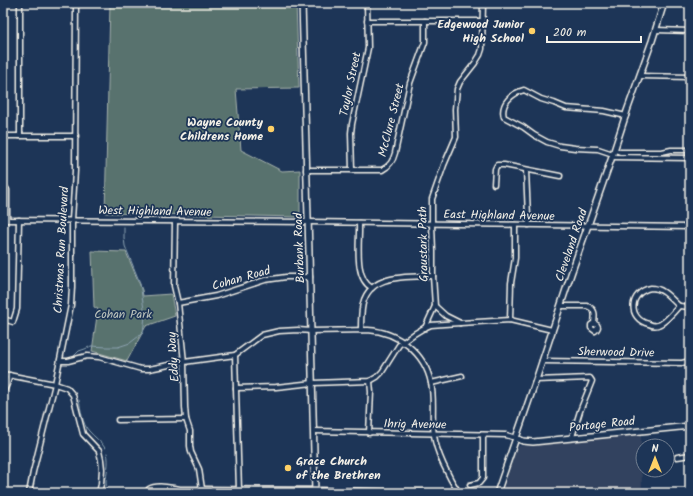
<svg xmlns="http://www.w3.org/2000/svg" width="693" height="496" font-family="Kalam,sans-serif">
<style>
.built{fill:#32435e}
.green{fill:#59726e;stroke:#a6b2ab}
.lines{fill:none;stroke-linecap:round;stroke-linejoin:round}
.stream{stroke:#8ca3b2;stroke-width:1}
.minor-casing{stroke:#f4f1e8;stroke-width:7}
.major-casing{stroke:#f4f1e8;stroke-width:8}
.minor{stroke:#1d3557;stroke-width:4}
.major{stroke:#1d3557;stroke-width:5}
.poi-dot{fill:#ffd166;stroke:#1d3557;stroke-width:1.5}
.labels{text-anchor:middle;stroke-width:3.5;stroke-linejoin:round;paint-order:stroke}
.poi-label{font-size:12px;font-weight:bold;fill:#f4f1e8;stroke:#1d3557;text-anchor:end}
.street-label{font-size:12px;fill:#f4f1e8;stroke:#1d3557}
.park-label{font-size:12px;fill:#bec5bd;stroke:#1d3557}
</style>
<rect width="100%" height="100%" fill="#1d3557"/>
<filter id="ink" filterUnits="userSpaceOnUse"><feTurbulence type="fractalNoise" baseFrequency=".025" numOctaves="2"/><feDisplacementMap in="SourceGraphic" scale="8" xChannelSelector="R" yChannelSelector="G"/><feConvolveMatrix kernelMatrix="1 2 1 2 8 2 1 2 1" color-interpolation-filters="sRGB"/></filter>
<g filter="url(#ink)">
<!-- built -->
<polygon class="built" points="641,434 642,493 502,493 517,448 519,446"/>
<!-- green -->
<g class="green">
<polygon points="110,3 296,3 299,88 236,89 241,150 282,171 300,170 300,217 105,213"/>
<polygon points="92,251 126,252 142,290 143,296 171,294 175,316 146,326 127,361 92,351 98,309 94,307"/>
</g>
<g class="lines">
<!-- stream -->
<g class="stream">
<polyline points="73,357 79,351 85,349 91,346 107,347 118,347 130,343 143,333 145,316 140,283 125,246 124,238 124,227"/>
<path d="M79 400C81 409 82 424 89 431 94 437 101 441 105 448"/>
<path d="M107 453C110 463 106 473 106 483 106 486 107 490 107 493"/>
</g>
<!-- minor casing -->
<g class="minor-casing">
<g id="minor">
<polyline points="20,3 20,136"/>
<polyline points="367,21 482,21"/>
<polyline points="656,30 690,31"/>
<polyline points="640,76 690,77"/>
<polyline points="3,136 76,136"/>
<polyline points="615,150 620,152 662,152 671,150 690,150"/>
<path d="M613 154 598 149 575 148 560 146 547 142 534 135 523 127 504 117C500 104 512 93 524 90L541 99 554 103 566 108 604 111 626 116"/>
<polyline points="612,157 690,158"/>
<path d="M306 170H382C390 166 393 161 395 153L410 83 425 42V21"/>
<polyline points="352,170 351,133 352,124 368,48 367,3"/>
<polyline points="526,170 528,216 529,225"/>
<polyline points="494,184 495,169 497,165 504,165 560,176"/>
<polyline points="3,187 5,187 7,190 7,220"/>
<polyline points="3,220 308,222 690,227"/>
<polyline points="175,222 174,286 178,303 184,362 185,407 186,419 190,431 190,446 191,452 199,469 202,489"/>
<path d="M359 223C360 241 353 278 372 288"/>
<path d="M651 288C664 288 671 299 679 306 674 312 665 323 658 325 655 326 651 325 649 324 627 319 629 292 651 288Z"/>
<polyline points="178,303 216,296 265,280 286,277 310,277"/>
<path d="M561 306H587C596 309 595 315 594 323L591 325V328L595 331 597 329 598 327 597 325 594 323"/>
<polyline points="679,306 690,307"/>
<polyline points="3,319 13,322 17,309 19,220"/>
<polyline points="510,320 511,283 515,258 515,225"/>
<polyline points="460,323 446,316 435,306 433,276 433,251 432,224 432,199 444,165 456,137 455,109 457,89 460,82 475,63 480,55 482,49 483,3"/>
<polyline points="425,328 435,306"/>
<path d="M361 330C361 323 361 316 362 309 366 273 406 277 433 276"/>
<polyline points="235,355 239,490"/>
<path d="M60 361H68L87 356 99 357 141 369H149L184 362 235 355 262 335 279 331 298 330 311 331 368 330C398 332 425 353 431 383 435 400 431 418 434 435 436 452 449 478 459 493"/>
<polyline points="542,361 682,363 690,361"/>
<polyline points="3,374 55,384 67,388 73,395 83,434 99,451 101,460 102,469 101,484 99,493"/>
<polyline points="536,380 590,378 592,381 580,411 572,437"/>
<polyline points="431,383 462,376"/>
<polyline points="236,388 276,387 313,383 370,381 377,377 382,372 399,345 414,334 424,328 431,325 444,324 510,320 552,330"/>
<polyline points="3,393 7,384 10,375"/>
<polyline points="118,420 186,419"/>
<polyline points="314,431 506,435 516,438"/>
<polyline points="369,433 371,392 370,381"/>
<polyline points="677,457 690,455"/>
<polyline points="470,485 479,483 483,478 483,435"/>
<path d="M180 489C171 488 157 484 149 489L152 491 165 492 180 489H202L315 490 453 493"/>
<polyline points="29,493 33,472 55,384 71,305 72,287 72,220 75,171 76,3"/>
</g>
</g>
<!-- major casing -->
<g class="major-casing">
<g id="major">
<path d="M302 3C306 166 312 330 315 493"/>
<polyline points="516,438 523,441 533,442 690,426"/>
<polyline points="497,493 536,380 571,274 612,157 627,111 652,41 664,3"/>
</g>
</g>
<!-- minor -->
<use href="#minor" class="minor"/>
<!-- major -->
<use href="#major" class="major"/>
</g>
</g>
<!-- markers -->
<g class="poi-dot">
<circle cx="532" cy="31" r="4"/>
<circle cx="271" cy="129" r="4"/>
<circle cx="288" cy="468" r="4"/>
</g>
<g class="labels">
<!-- poi labels -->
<g class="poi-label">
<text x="524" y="28">Edgewood Junior<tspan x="524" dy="14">High School</tspan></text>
<text x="263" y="126">Wayne County<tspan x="263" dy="14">Childrens Home</tspan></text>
<text x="296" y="465" text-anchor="start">Grace Church<tspan x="296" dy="14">of the Brethren</tspan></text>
</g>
<!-- street labels -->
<g class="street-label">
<text transform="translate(350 84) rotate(-78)" y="4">Taylor Street</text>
<text transform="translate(391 120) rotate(-76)" y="4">McClure Street</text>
<text transform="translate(155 211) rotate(1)" y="4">West Highland Avenue</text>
<text transform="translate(499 215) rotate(1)" y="4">East Highland Avenue</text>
<text transform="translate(423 244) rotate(-91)" y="4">Graustark Path</text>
<text transform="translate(571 245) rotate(-71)" y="4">Cleveland Road</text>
<text transform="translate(299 248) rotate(-92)" y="4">Burbank Road</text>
<text transform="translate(61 250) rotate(-87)" y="4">Christmas Run Boulevard</text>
<text transform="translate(241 278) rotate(-16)" y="4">Cohan Road</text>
<text transform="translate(616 352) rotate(1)" y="4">Sherwood Drive</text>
<text transform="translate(173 357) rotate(-94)" y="4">Eddy Way</text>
<text transform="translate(415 424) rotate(1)" y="4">Ihrig Avenue</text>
<text transform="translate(602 424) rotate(-6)" y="4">Portage Road</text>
</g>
<!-- park labels -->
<g class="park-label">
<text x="123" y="318">Cohan Park</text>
</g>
</g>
<!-- margin -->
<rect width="693" height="496" fill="none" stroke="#1d3557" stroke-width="16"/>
<rect x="8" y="8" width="677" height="480" fill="none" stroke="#f4f1e8" stroke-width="1.5" filter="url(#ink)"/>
<!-- north arrow -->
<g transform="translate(655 458)"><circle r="19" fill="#1d3557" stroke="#738091"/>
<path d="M0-3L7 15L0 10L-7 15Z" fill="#ffd166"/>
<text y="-6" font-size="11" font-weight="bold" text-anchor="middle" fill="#f4f1e8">N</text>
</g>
<!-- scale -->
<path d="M547 36v6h94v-6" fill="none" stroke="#f4f1e8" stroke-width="2"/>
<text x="553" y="36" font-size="12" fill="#f4f1e8" stroke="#1d3557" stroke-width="3" paint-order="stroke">200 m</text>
</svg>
